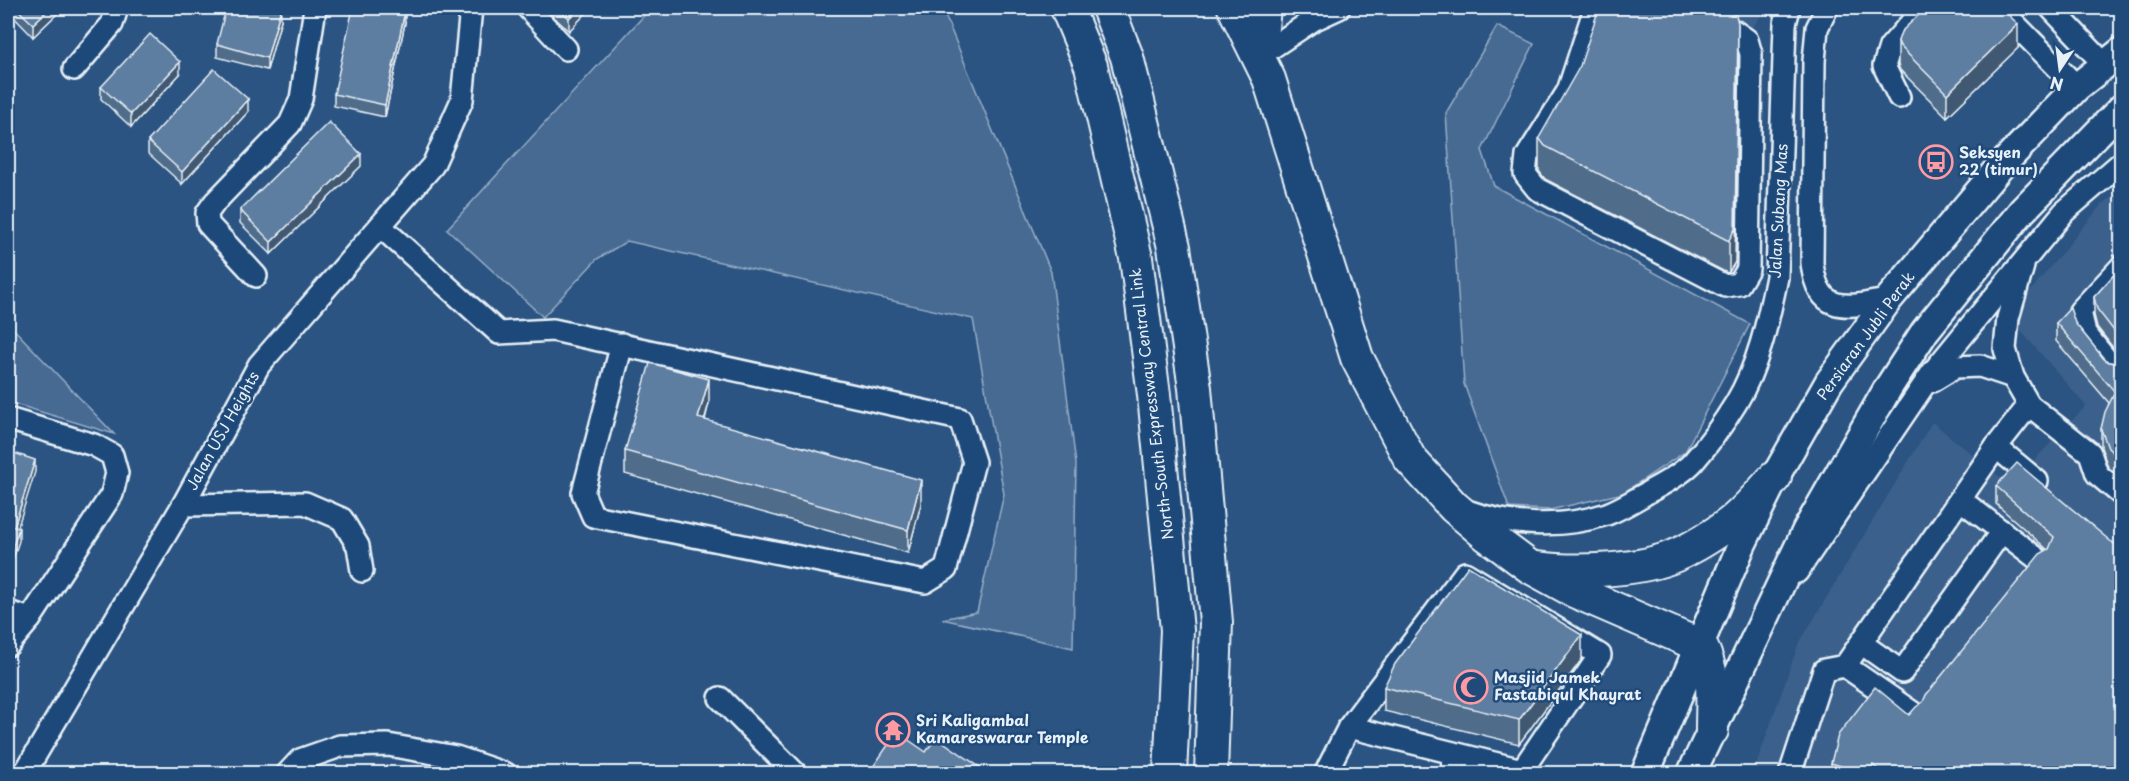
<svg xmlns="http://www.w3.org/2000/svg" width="2129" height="781" font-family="'Playpen Sans',sans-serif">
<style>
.built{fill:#3a608b}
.green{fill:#476b93;stroke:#98aec6;stroke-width:1.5}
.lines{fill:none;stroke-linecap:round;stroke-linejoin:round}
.minor-casing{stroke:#e8f1f8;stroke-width:26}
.major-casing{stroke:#e8f1f8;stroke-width:32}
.highway-casing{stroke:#e8f1f8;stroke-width:36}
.minor{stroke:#1f4a7a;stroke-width:21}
.major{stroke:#1f4a7a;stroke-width:27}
.highway{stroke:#1f4a7a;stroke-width:32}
.wall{fill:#506c8a;stroke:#e8f1f8;stroke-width:1.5}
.shaded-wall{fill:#415871;stroke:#e8f1f8;stroke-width:1.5}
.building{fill:#5d7da1;stroke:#e8f1f8;stroke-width:1.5}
.labels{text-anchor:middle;stroke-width:5;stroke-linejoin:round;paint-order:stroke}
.poi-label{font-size:15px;font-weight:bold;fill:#e8f1f8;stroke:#1f4a7a;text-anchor:start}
.street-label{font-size:15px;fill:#e8f1f8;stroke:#1f4a7a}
</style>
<rect width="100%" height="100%" fill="#2b5482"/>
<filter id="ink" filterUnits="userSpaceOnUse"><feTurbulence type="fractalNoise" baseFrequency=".0167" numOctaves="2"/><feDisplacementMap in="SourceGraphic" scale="12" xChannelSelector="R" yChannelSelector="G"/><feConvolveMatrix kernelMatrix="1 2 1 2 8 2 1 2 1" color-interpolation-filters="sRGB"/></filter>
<g filter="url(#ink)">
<!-- built -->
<g class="built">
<polygon points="1705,8 1767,8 1750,31"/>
<polygon points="2121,192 2121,773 1753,774 1798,645 1932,422 2010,485 2086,406 2009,317 2102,204"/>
</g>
<!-- green -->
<g class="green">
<polygon points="651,8 942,8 1051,272 1076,464 1073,648 942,619 977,612 1004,494 973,319 627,241 597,259 543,317 447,229"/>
<polygon points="1497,26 1534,44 1482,150 1494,186 1750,324 1685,452 1623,493 1550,510 1509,508 1464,384 1446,113"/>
<polygon points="8,323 114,434 8,402"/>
</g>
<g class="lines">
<!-- minor casing -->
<g class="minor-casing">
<g id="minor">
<polyline points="528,8 566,49"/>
<polyline points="1595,8 1568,91 1527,156 1525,174 1537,189 1725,286 1739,284 1748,269 1751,54 1747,40 1734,31 1688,8"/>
<path d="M1827 8 1817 28 1814 61 1812 263C1818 316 1847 307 1888 300"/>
<polyline points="1999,8 2077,87"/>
<polyline points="2051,8 2105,65"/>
<polyline points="1259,56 1313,20 1339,8"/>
<polyline points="74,69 112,24 117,8"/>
<polyline points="1899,97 1884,66 1890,47 1924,8"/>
<polyline points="380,226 499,333 553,330 960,419 974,462 946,569 925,582 593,516 583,493 622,344"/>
<polyline points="2023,266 2008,318 2005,349 2013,377 2029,405 2090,453 2097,474 2122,495"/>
<polyline points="256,276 208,224 207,213 215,202 290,124 301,99 315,8"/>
<polyline points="2114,369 2085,333 2080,311 2122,266"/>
<polyline points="1932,381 1955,367 1980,366 2013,377"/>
<polyline points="8,419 94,445 112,455 117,473 112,494 30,619 8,645"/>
<polyline points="1996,447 2037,481"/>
<polyline points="1961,500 2039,560"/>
<polyline points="183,505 305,503 342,519 358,546 362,571"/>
<path d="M1464 510C1508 526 1562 529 1607 514 1623 508 1638 498 1652 490 1665 483 1683 473 1693 462 1707 446 1725 421 1736 403 1759 365 1768 320 1777 277L1785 24 1789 8"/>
<polyline points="1797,572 1932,373 2064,212 2122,162"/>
<polygon points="1465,573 1600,655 1522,770 1349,727"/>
<polyline points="8,612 30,619"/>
<polyline points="1861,643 1902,672 2002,531"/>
<polyline points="1845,666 1913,713"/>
<polyline points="720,698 796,774"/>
<polyline points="24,774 183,505 259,365 433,165 462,100 471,8"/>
<polyline points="287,774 300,760 340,746 388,745 456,757 506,774"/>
<polyline points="1325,774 1349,727"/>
<polyline points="1450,774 1457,754"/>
<polyline points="1790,774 1824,670 1845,666 1996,447 2029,405"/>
</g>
</g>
<!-- major casing -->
<g class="major-casing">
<g id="major">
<polyline points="1645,774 1742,544 1775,477 1829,382 1888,300 1999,168 2077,87 2122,51"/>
<polyline points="1691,774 1806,531 1888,388 1925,331 2022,211 2122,108"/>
</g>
</g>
<!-- highway casing -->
<g class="highway-casing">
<g id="highway">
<polyline points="1067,8 1091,66 1136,258 1154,395 1177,630 1170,774"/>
<polyline points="1108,8 1127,57 1174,247 1195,388 1216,622 1211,774"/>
<path d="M1234 8 1269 79 1357 358 1410 459 1454 507 1488 536 1530 567 1574 591 1701 646C1716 676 1712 697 1712 730"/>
<polyline points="1259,56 1264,8"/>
<path d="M1537 568C1573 573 1634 571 1669 558 1690 550 1712 536 1730 523 1747 510 1760 493 1775 477"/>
</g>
</g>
<!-- minor -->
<use href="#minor" class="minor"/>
<!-- major -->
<use href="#major" class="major"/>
<!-- highway -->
<use href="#highway" class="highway"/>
</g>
<!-- wall -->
<g class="wall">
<polygon points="8,8 63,8 33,37 8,11"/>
<polygon points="544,8 591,8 569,31"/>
<polygon points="1723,8 1733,8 1730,12 1738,56 1735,262 1729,272 1727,273 1545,179 1539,171 1539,138 1726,10"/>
<polygon points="281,20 267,70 217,57 217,44"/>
<polygon points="405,23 385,117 334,106 334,94"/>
<polygon points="1898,41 2018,48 1947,117 1900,70 1898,65"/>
<polygon points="180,74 131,127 101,99 101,87"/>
<polygon points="248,112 182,184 148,153 148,141"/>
<polygon points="361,166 271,254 240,223 240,210"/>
<polygon points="2121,267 2121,358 2097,327 2094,315 2094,297"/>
<polygon points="2056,323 2075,323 2104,359 2109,362 2115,363 2121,361 2121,478 2108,467 2101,447 2101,429 2109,403 2056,341"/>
<polygon points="709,403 705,420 921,504 908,553 625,474 625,451"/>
<polygon points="1996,486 2121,550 2121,774 1831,774 1831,763 1909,715 1923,702 2048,550 1996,504"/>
<polygon points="1582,659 1519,744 1384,711 1384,687"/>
<polygon points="926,752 981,774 873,774 873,767"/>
</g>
<!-- shaded-wall -->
<g class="shaded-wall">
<polygon points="50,8 63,8 33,37 33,24"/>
<polygon points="281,8 281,20 267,70 267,58"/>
<polygon points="579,8 591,8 569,31 569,18"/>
<polygon points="405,11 405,23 385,117 385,105"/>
<polygon points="1738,23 1735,262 1729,272 1729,240"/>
<polygon points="2018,24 2018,48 1947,117 1947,94"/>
<polygon points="180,62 180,74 131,127 131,114"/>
<polygon points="248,99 248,112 182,184 182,172"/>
<polygon points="361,154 361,166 271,254 271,242"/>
<polygon points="709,379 709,403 698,442 698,418"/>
<polygon points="35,460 35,472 14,539 14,527"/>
<polygon points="921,480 921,504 908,553 908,530"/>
<polygon points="19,528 19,541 8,574 8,562"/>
<polygon points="1582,635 1582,659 1519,744 1519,720"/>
</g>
<!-- building -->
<g class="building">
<polygon points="16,8 50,8 33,24"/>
<polygon points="226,8 281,8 267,58 217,44"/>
<polygon points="353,8 391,8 405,11 385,105 334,94"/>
<polygon points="558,8 579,8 569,18"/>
<polygon points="1599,8 1722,8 1736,15 1738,23 1735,229 1729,240 1727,240 1545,146 1539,138 1580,66"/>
<polygon points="1926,8 2001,8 2018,24 1947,94 1900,46 1898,41 1901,32"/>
<polygon points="150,34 180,62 131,114 101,87"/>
<polygon points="214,69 248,99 182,172 148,141"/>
<polygon points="329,122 361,154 271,242 240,210"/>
<polygon points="2121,267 2121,340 2097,309 2094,297"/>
<polygon points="2070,308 2075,323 2104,359 2109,362 2115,363 2121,361 2121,460 2108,448 2101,429 2105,412 2115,392 2056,323"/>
<polygon points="650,363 709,379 698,418 921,480 908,530 625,451"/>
<polygon points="8,451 35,460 14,527 19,528 8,562"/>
<polygon points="2017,463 2121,550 2121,774 1883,774 1873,765 1870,774 1867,774 1831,763 1838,735 1875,687 1909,715 1916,707 1923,702 1926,695 2040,554 2049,549 2054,537 1996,486"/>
<polygon points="1468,566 1582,635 1519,720 1384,687 1395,664"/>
<polygon points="897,732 926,752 936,737 981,768 977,774 883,774 873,767"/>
</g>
</g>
<!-- icons -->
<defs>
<g id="bus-ring" transform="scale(1.725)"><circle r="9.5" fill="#1f4a7a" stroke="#ff9aa2" stroke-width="1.5"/><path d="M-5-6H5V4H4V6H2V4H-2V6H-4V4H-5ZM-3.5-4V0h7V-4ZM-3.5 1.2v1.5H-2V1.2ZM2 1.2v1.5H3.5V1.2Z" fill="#ff9aa2"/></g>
<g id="mosque-ring" transform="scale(1.725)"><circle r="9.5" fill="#1f4a7a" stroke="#ff9aa2" stroke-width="1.5"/><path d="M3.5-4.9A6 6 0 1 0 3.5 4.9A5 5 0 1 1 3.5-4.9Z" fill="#ff9aa2"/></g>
<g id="temple-ring" transform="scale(1.725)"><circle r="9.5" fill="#1f4a7a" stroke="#ff9aa2" stroke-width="1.5"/><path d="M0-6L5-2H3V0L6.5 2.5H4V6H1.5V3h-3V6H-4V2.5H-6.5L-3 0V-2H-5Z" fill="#ff9aa2"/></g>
</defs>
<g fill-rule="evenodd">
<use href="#bus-ring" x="1936" y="162"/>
<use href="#mosque-ring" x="1471" y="687"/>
<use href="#temple-ring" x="893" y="730"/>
</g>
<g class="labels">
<!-- poi labels -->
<g class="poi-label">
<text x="1959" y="158">Seksyen<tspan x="1959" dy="17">22 (timur)</tspan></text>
<text x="1494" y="683">Masjid Jamek<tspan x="1494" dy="17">Fastabiqul Khayrat</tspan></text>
<text x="916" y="726">Sri Kaligambal<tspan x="916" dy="17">Kamareswarar Temple</tspan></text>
</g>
<!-- street labels -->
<g class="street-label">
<text transform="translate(1779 211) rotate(-87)" y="5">Jalan Subang Mas</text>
<text transform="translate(1866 336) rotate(-54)" y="5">Persiaran Jubli Perak</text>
<text transform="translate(1152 404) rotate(-97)" y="5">North–South Expressway Central Link</text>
<text transform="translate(223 431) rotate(-61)" y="5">Jalan USJ Heights</text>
</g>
</g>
<!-- margin -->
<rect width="2129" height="781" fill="none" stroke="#1f4a7a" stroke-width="30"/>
<rect x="15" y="15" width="2099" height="751" fill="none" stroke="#e8f1f8" stroke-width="2" filter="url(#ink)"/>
<!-- north arrow -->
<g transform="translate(2060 69) rotate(193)" stroke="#1f4a7a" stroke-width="4.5" paint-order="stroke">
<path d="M0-4.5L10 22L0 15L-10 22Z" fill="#e8f1f8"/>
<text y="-9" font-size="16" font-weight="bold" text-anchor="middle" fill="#e8f1f8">N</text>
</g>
</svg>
